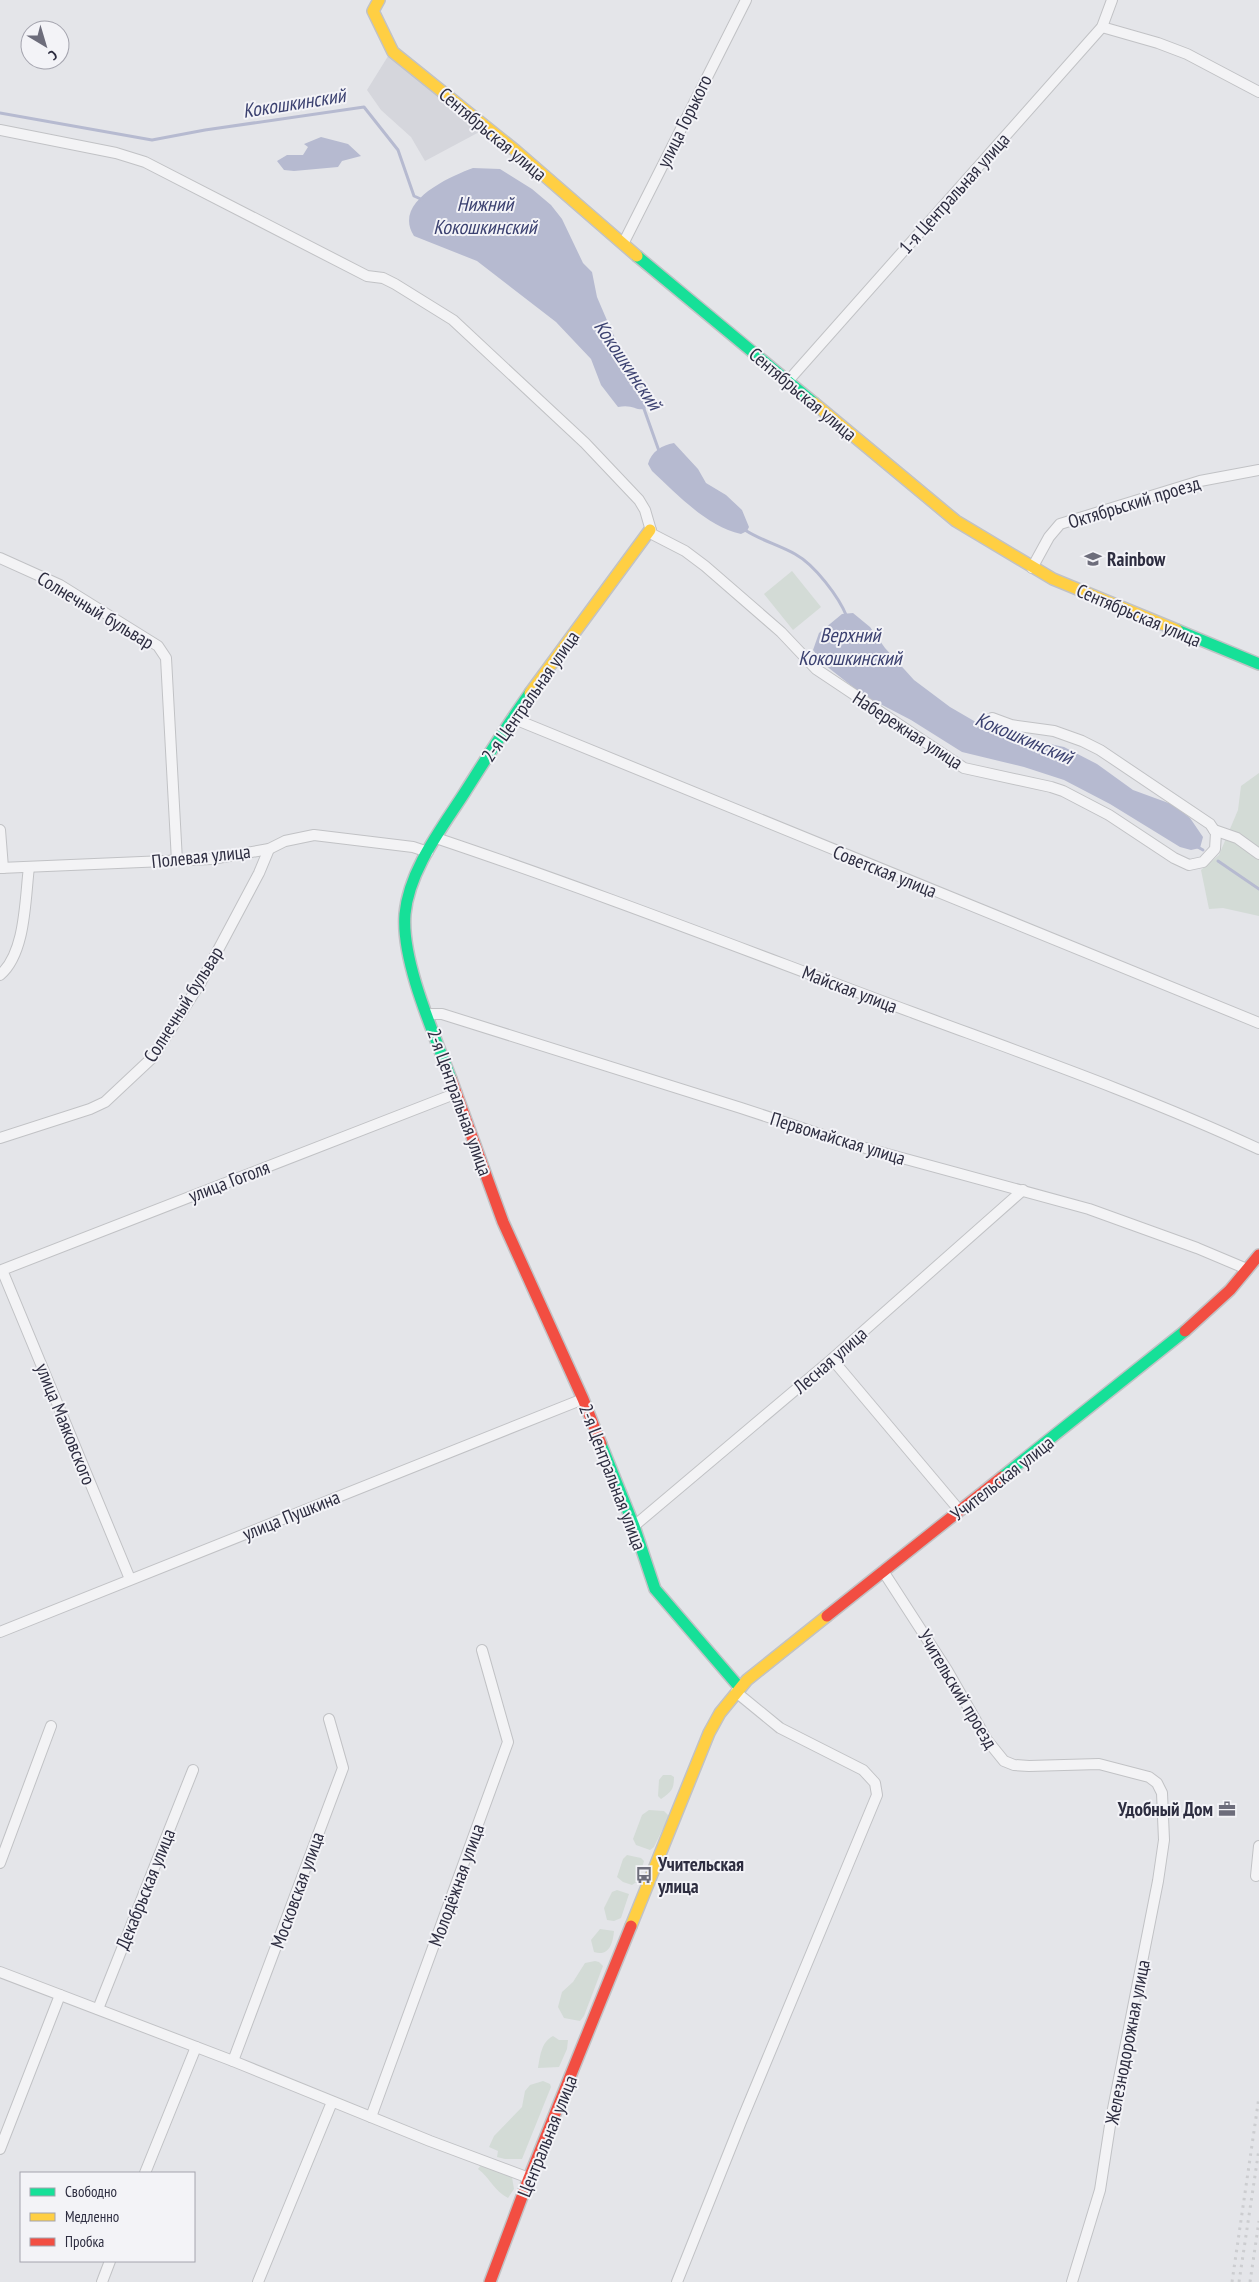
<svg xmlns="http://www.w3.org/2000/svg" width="1259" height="2282" font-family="'PT Sans Narrow',sans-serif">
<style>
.built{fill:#d5d6dc}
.green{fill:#d3dbd6}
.water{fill:#b6bad0}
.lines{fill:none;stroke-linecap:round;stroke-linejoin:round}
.stream{stroke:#b6bad0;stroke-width:3}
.street-casing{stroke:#c1c2c5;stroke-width:12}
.fast-casing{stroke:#c1c2c5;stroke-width:14}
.slow-casing{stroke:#c1c2c5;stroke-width:14}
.jam-casing{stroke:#c1c2c5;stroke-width:14}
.street{stroke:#f3f3f5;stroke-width:10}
.fast{stroke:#16e098;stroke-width:11}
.slow{stroke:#ffcf43;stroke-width:11}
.jam{stroke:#f24e42;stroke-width:11}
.rail{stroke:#cccdd0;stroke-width:3;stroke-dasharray:2.5 5;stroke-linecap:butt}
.labels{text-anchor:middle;stroke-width:4;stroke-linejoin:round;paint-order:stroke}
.street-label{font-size:19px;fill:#2d2d40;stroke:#f3f3f7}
.poi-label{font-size:19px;font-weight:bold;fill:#2d2d40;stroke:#f3f3f7;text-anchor:start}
.water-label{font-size:20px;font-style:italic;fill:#3b4170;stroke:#f3f3f7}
</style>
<rect width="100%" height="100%" fill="#e4e5e9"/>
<!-- built -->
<polygon class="built" points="390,53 483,130 425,161 411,137 381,110 367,90"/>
<!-- green -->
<g class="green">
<polygon points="792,571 821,607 793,630 764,594"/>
<polygon points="1259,773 1259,916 1223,908 1209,909 1201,870 1219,855 1238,810 1241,786"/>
<path d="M663 1775H671L674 1777C674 1790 671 1792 661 1799L658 1796 659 1780Z"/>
<polygon points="649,1810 664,1811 669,1816 654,1847 650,1850 636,1845 633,1839 642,1815"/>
<polygon points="627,1855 641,1858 644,1861 638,1881 632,1885 623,1882 617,1877 623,1859"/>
<polygon points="617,1890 629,1894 621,1918 614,1921 607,1920 604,1908 612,1892"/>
<path d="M600 1929 614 1931C613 1943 609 1957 594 1952L591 1940Z"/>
<polygon points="595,1961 599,1962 603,1966 584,2016 580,2021 564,2018 558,2007 562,1992 573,1982 585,1963"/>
<path d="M553 2036 559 2040H568L567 2049 559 2067 538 2068C540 2057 541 2042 553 2036Z"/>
<polygon points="543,2081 550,2084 551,2087 522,2159 505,2159 497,2157 498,2151 489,2147 494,2136 522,2107 525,2091 530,2085"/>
<path d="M481 2165 512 2177 514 2189 508 2198C494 2191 490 2178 478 2169Z"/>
</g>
<!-- water -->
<g class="water">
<polygon points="321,137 348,144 361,156 342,161 338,167 294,171 284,170 277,161 287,155 303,155 308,147 304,144"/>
<path d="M473 168 500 169 532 189 551 205 562 219 583 263 592 272 597 297 612 332 649 396 648 404 645 409C636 411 633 404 618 407L601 385 591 359 556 322 477 261 414 236C392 202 449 177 473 168Z"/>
<path d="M674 443 698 469 706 483 726 495 742 510 749 527 747 531 741 534C706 526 677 494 652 471L648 464C651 452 662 445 674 443Z"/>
<polygon points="853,613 870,627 885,648 914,680 950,707 993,732 1064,747 1097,764 1133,790 1174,805 1190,818 1203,837 1200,848 1191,850 1180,847 1110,804 1064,780 1024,767 962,752 911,720 863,695 825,665 813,650 819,633 842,614"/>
</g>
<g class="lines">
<!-- stream -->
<g class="stream">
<polyline points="0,113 152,140 205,130 364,107 398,150 414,196 423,200"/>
<polyline points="643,406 659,451"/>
<path d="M745 530C760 540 779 545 795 554 815 565 839 597 847 617"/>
<polyline points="1196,846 1203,850"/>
<polyline points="1218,861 1259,889"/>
</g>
<!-- street casing -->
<g class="street-casing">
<g id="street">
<polyline points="1102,27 1158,43 1187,54 1259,92"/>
<polyline points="0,130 116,153 145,162 367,276 383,278 395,284 453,320 585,443 639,500 645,510 652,534 685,551 705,566 781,632 816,669 964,768 1051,787 1063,791 1109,815 1174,858 1189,865 1203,862 1215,849 1216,833 1210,824 1100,750 1082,741 1054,731 1011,725 992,718"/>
<polyline points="623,244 746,0"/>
<polyline points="788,381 1102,27 1112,0"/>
<polyline points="0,558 60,585 158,646 166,658 177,861"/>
<polyline points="1032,568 1049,537 1060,524 1200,481 1259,470"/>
<polyline points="512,718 1259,1023"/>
<polyline points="0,830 3,868"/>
<polyline points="1214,830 1237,838 1259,854"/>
<path d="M436 838C597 892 755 954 914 1013 1030 1056 1147 1097 1259 1149"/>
<polyline points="0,868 212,859 269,849 285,841 314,835 413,847 428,852"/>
<path d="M0 975C26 953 25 898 29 867"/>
<polyline points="427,1014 442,1014 741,1108 847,1143 1089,1209 1197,1248 1247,1269"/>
<polyline points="0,1138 90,1109 105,1102 153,1057 201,982 259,873 269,849"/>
<polyline points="832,1359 960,1511"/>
<polyline points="634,1526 832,1359 1023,1190"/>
<polyline points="883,1571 947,1670 987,1740 1004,1761 1014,1765 1029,1766 1099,1764 1149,1777 1157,1783 1162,1793 1164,1840 1158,1881 1111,2119 1100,2190 1072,2282"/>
<polyline points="130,1579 2,1270 457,1093"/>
<polyline points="0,1632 583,1399"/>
<polyline points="0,1863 51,1726"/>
<polyline points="1256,1876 1259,1846"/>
<polyline points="0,1972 233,2061 430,2141 529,2178"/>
<polyline points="98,2009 193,1770"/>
<polyline points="233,2061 343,1768 329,1719"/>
<polyline points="371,2117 508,1742 482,1650"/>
<polyline points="0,2149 60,1995"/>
<polyline points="145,2173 196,2047"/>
<polyline points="102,2282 110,2261"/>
<polyline points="258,2282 332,2102"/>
<polyline points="677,2282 741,2122 877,1795 875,1783 863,1770 780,1728 736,1692"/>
</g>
</g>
<!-- fast casing -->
<g class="fast-casing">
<g id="fast">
<polyline points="637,256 814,403"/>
<polyline points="1177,630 1259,664"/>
<path d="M451 1079C434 1034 401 961 405 914 409 870 442 828 465 792 486 759 507 725 530 693"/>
<polyline points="601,1444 634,1526 655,1589 740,1688"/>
<polyline points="1002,1477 1185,1331"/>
</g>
</g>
<!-- slow casing -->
<g class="slow-casing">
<g id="slow">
<polyline points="379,0 373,11 393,52 516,151 637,256"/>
<polyline points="814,403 956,521 1053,579 1177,630"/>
<polyline points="530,693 650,530"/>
<polyline points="631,1926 709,1733 720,1713 747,1680 827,1616"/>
</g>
</g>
<!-- jam casing -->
<g class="jam-casing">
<g id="jam">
<polyline points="451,1079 503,1222 583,1399 601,1444"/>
<polyline points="1185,1331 1230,1290 1259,1255"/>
<polyline points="827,1616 1002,1477"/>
<polyline points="490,2282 529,2178 631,1926"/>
</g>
</g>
<!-- street -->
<use href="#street" class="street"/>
<!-- fast -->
<use href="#fast" class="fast"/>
<!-- slow -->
<use href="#slow" class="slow"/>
<!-- jam -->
<use href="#jam" class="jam"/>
<!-- rail -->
<g class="rail">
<polyline points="1232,2282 1259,2097"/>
<polyline points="1239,2282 1259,2149"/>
<polyline points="1250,2282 1259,2221"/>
</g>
</g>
<!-- icons -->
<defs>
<g id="school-bare" transform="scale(1.35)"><path d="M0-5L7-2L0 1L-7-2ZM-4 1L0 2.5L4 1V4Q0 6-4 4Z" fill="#6d6d7b" stroke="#f3f3f7" stroke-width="2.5" paint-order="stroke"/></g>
<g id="office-bare" transform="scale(1.35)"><path d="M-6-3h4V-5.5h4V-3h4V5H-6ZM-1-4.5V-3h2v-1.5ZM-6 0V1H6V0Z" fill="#6d6d7b" stroke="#f3f3f7" stroke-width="2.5" paint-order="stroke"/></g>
<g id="bus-bare" transform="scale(1.35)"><path d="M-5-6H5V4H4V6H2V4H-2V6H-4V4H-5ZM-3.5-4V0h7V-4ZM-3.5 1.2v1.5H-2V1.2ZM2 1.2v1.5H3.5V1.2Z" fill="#6d6d7b" stroke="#f3f3f7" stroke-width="2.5" paint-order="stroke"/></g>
</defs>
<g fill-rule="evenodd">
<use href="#school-bare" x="1093" y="559"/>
<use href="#office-bare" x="1227" y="1809"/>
<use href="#bus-bare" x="644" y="1875"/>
</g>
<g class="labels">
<!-- street labels -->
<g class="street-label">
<text transform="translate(684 121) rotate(-64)" y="7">улица Горького</text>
<text transform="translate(493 134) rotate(40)" y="7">Сентябрьская улица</text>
<text transform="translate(954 193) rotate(-48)" y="7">1-я Центральная улица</text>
<text transform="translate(803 394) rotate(40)" y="7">Сентябрьская улица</text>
<text transform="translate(1134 502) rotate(-17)" y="7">Октябрьский проезд</text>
<text transform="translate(96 610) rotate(31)" y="7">Солнечный бульвар</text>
<text transform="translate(1139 615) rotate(23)" y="7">Сентябрьская улица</text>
<text transform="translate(530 696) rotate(-55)" y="7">2-я Центральная улица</text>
<text transform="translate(908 730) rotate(33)" y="7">Набережная улица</text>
<text transform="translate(201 856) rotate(-6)" y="7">Полевая улица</text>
<text transform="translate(885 871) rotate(22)" y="7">Советская улица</text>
<text transform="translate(850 989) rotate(21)" y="7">Майская улица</text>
<text transform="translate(183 1004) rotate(-58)" y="7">Солнечный бульвар</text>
<text transform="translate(460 1102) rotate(70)" y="7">2-я Центральная улица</text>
<text transform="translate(838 1138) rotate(17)" y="7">Первомайская улица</text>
<text transform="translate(229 1181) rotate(-21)" y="7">улица Гоголя</text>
<text transform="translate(830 1360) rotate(-41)" y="7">Лесная улица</text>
<text transform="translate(66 1424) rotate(68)" y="7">улица Маяковского</text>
<text transform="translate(613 1477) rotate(69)" y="7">2-я Центральная улица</text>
<text transform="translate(1002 1478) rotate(-38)" y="7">Учительская улица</text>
<text transform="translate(291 1515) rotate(-22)" y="7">улица Пушкина</text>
<text transform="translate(958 1689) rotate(59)" y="7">Учительский проезд</text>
<text transform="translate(456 1885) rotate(-70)" y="7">Молодёжная улица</text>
<text transform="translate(145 1889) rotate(-68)" y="7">Декабрьская улица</text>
<text transform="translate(297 1890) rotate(-70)" y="7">Московская улица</text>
<text transform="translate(1127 2042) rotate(-79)" y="7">Железнодорожная улица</text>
<text transform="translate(547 2136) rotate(-68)" y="7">Центральная улица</text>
</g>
<!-- poi labels -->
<g class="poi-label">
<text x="1107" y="566">Rainbow</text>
<text x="1213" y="1816" text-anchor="end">Удобный Дом</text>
<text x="658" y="1871">Учительская<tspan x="658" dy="22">улица</tspan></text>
</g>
<!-- water labels -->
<g class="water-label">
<text transform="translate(294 103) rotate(-9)" y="7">Кокошкинский</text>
<text x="485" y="211">Нижний<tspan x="485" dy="23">Кокошкинский</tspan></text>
<text transform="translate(628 365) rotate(56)" y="7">Кокошкинский</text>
<text x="850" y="642">Верхний<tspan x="850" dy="23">Кокошкинский</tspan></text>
<text transform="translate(1024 738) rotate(23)" y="7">Кокошкинский</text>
</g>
</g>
<!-- legend -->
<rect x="20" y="2172" width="175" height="90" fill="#f3f3f7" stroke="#a4a4ae"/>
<rect x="30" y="2188" width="25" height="8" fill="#16e098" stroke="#a4a4ae"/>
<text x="65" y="2197" font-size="15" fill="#2d2d40">Свободно</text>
<rect x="30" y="2213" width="25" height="8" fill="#ffcf43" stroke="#a4a4ae"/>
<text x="65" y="2222" font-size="15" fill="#2d2d40">Медленно</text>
<rect x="30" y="2238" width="25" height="8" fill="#f24e42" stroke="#a4a4ae"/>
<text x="65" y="2247" font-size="15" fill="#2d2d40">Пробка</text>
<!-- north arrow -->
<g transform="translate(45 45) rotate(142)"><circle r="24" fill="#f3f3f7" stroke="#a4a4ae"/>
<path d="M0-4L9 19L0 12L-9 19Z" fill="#6d6d7b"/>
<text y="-8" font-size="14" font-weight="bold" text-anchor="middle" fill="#2d2d40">С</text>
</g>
</svg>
